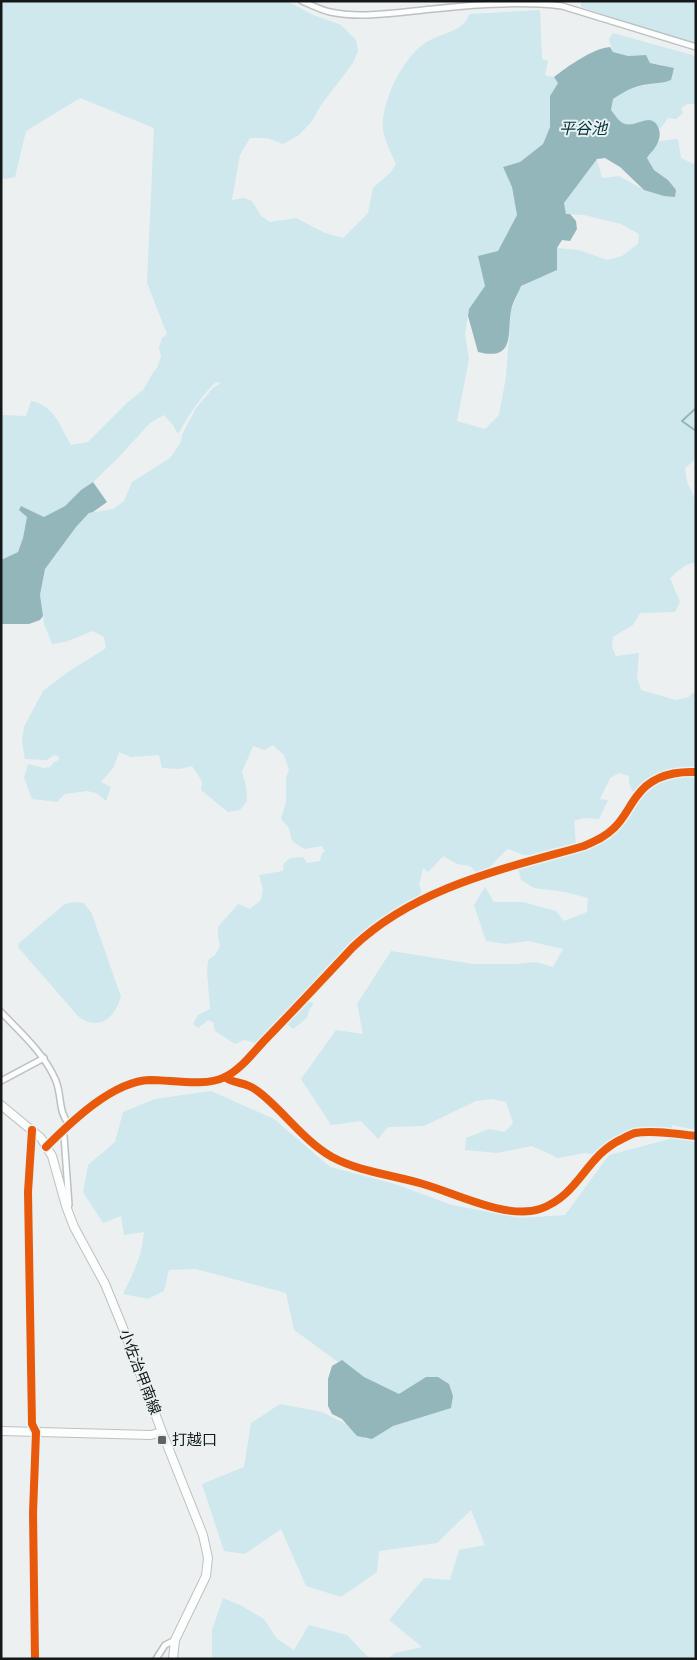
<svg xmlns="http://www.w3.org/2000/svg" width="697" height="1660" font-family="Rubik,'Noto Sans JP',sans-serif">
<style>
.green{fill:#cee8ed}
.water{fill:#93b6bb}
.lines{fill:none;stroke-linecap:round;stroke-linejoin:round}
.stream{stroke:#93b6bb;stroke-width:2}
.street-casing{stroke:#bdc0c1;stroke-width:8}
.secondary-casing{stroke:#bdc0c1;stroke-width:10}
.street{stroke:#fcfdfd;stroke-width:5}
.secondary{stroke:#fcfdfd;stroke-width:8}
.cycleway-casing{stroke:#eaf1f3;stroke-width:11}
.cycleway{stroke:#e8590c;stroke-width:8}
.poi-dot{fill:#606464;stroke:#eaf1f3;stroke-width:2}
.labels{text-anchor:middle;stroke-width:4;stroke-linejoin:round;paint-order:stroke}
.street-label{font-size:15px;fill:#151818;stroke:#eaf1f3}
.poi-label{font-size:15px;fill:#151818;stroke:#eaf1f3;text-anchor:start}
.water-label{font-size:16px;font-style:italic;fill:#013238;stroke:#eaf1f3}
</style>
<rect width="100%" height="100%" fill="#ecf0f1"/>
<!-- green -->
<g class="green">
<path d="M1 1H287L313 15 341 25 356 40 358 51 353 63 321 105 312 121 299 135 283 144 267 138H250L240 155 232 200 244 198 252 201 261 216 270 222 296 218 325 233 343 238 368 213 373 188 391 172 396 164C390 150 381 135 383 120 385 95 404 57 425 43 435 36 456 32 463 24 466 22 468 17 469 14L540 10 542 59 548 61 545 75 554 77 558 83 550 96V127L543 144 520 162 503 167 512 187 517 215 498 251 479 256 485 286 469 309 465 334 469 359 457 421 485 429 499 415 506 377 511 310 521 286 557 270V248L579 250 607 260 622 256 638 244 639 234 621 224 584 215 566 214 564 203 597 159 602 178 619 176 644 190 668 180 654 170 647 158 659 141 678 139 681 158 696 165V459L685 468 687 482 694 497H696V563C686 562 677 572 670 578L680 602 675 612 640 613 634 624 613 637 612 647 616 656 639 653 637 677 641 690 676 700 689 697 692 693H696V767C679 766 663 769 649 779 644 783 640 788 633 792L629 783V776L619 773 610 778 600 799 608 800 599 819 584 818 574 821 576 845C560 850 543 855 526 855 520 855 514 850 507 849L489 868 477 873 470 866 457 864 443 856 434 866 428 872 423 868 419 885 421 890 420 897 397 910 256 1043 244 1040 235 1044 215 1031 213 1022 208 1020 198 1028 193 1024 198 1015 210 1009 207 972 208 960 215 955 220 946 218 935V927L238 904 250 909 261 900 263 889 259 875 283 871 284 863 290 858 303 857 307 863 320 861 322 853 325 852 322 846 304 849 292 841 289 828 281 819 286 802V778L289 770 284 755 273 745 264 750 253 746 242 772 246 786 247 801 240 810 228 812 201 790 202 781 192 766 180 769 162 768 159 755 131 757 119 752 114 767 101 782 111 787 106 801 96 793 87 791 65 794 57 802 32 799 24 778 28 764 44 768 50 767 54 762 59 760 58 756 54 755 47 760 25 759 22 741 24 727 43 691 68 672 106 648 104 637 93 631 65 642 52 644 44 624 40 595 45 569 76 527 89 513 113 509 124 501 132 482 170 458 181 442 182 435 196 408 213 388 221 383 216 382C200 397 189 415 178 434L173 425 164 415 150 423 116 460 93 482 81 490 65 506 44 517 21 506 27 517 23 538 18 552 1 560V415L26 416 31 401C54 405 60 426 71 445L88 442 127 403 144 389 152 374 157 368 161 357 159 347 162 338 167 334 147 283 154 128 80 98 26 131 15 177 6 179 1 177Z"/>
<polygon points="581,1 696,1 696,43 669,36 581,7"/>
<path d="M613 33 696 56V104H687L681 108 683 113 676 119 668 118 660 129C647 111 638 131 622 123 618 120 614 115 611 110L612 99C631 87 641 85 663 83V65L650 63 646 55 628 56 613 52 609 39Z"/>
<path d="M678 774 696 777V1130L672 1125 673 1131 636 1130 611 1141 595 1155 585 1153 558 1158 532 1146 497 1153 465 1150 466 1138 489 1129 505 1132 513 1123 506 1102 492 1099 476 1101 424 1126 388 1127 378 1139 361 1121 331 1125 301 1079 336 1030 363 1034 357 1004 391 951 473 964H515L536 962 553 967 563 949 528 941 506 944 486 941 474 905 485 887 494 902H523L556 911 564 921 587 912 588 898 565 892 534 888 521 880 518 868C546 861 595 852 616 832 625 824 628 814 634 804 645 787 661 781 678 774Z"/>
<path d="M73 902 84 903 92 914 121 997C116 1011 107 1027 89 1022 85 1021 81 1018 78 1016L18 947 19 943 65 904Z"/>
<polygon points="312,1002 313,1005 309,1010 307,1018 293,1029 287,1024 306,1003"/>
<path d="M211 1091 274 1119 330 1167 395 1184 452 1205 520 1218 565 1215 609 1155 696 1132V1659H387L395 1653 422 1647 389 1620 424 1578 450 1580 459 1550 485 1545 471 1510 437 1543 379 1551 377 1572 341 1597 306 1586 281 1529 245 1554 224 1551 202 1484 244 1467 251 1423 280 1404 322 1412 350 1426 366 1439 448 1387 431 1377 402 1399 367 1383 294 1330 286 1293 196 1269 169 1270 164 1291 148 1299 123 1294C134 1272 142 1256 144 1232L124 1235 121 1216 103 1223 83 1192 88 1165 115 1142 123 1112 155 1099Z"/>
<polygon points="223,1598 240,1605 264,1619 277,1639 294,1650 309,1625 347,1635 366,1655 372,1659 212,1659 212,1630"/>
</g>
<!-- water -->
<g class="water">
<path d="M610 47 613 52 628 56 646 55 650 63 674 68 671 80C662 84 652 83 643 85 632 87 622 93 613 99L611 110C615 115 619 122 625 124 634 126 641 120 649 120 659 121 662 134 658 142 656 148 650 153 647 158L654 170 668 180 676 190 675 197 664 196 644 190 620 167 605 158 597 159 564 203 566 214H570L576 221 577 229 570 241 562 240 557 248V270L521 286C518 294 512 303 511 311 507 335 515 361 478 352L468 316 469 309 485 286 478 256 498 251 517 215 512 187 503 167 520 162 543 144 550 127V96L558 83 554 77C567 67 593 48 610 47Z"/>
<polygon points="93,482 107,502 93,512 89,513 76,527 45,569 40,595 43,616 40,620 29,624 1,624 1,560 18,552 23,538 27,517 19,510 21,506 44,517 65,506 81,490"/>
<polygon points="342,1360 364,1377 399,1394 426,1377 438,1377 449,1384 453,1396 451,1408 393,1426 372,1439 357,1436 342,1419 332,1414 328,1406 328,1379 332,1366"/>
</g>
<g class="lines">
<!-- stream -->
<polyline class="stream" points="696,408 682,421 696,431"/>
<!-- street casing -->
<g class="street-casing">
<g id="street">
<path d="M302 1C311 5 321 10 330 12 362 19 401 12 433 9 476 4 519 1 562 6L696 47"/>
<path d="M1 1012C21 1033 45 1054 56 1081 62 1096 58 1112 69 1124"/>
<path d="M225 1077C232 1083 241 1082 249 1086 255 1088 260 1093 265 1097 288 1117 306 1142 332 1157 360 1172 393 1175 423 1184 455 1193 507 1220 540 1209 580 1195 585 1156 622 1139 626 1137 631 1134 635 1133 654 1130 677 1134 696 1136"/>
<polyline points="1,1081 44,1058"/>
<polyline points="32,1130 28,1192 32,1424 36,1432 33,1513 35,1659"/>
<polyline points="62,1131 64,1136 69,1205 67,1206"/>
<polyline points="156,1659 165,1645 175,1640"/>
</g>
</g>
<!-- secondary casing -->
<g class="secondary-casing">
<g id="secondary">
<polyline points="1,1105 41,1138 52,1156 66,1206 74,1227 105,1284 123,1328 162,1432 203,1535 208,1558 206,1576 175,1640 173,1659"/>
<path d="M46 1147C71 1122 113 1081 150 1080 172 1080 205 1087 225 1077 240 1070 253 1053 264 1041 294 1010 324 978 353 947 416 887 503 869 584 846 595 841 605 837 614 828 624 819 629 806 637 796 651 776 673 771 696 772"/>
<polyline points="1,1431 151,1435 162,1432"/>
</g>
</g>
<!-- street -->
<use href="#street" class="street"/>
<!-- secondary -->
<use href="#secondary" class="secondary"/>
<!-- cycleway casing -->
<g class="cycleway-casing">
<g id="cycleway">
<path d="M225 1077C232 1083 241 1082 249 1086 255 1088 260 1093 265 1097 288 1117 306 1142 332 1157 360 1172 393 1175 423 1184 455 1193 507 1220 540 1209 580 1195 585 1156 622 1139 626 1137 631 1134 635 1133 654 1130 677 1134 696 1136"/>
<polyline points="32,1130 28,1192 32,1424 36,1432 33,1513 35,1659"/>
<path d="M46 1147C71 1122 113 1081 150 1080 172 1080 205 1087 225 1077 240 1070 253 1053 264 1041 294 1010 324 978 353 947 416 887 503 869 584 846 595 841 605 837 614 828 624 819 629 806 637 796 651 776 673 771 696 772"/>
</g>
</g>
<!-- cycleway -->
<use href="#cycleway" class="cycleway"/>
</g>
<!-- markers -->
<rect class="poi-dot" x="157" y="1435" width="10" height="10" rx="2.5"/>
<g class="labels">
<!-- street labels -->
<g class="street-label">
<text transform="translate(140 1372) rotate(69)" y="5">小佐治甲南線</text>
</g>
<!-- poi labels -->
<g class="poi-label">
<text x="172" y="1445">打越口</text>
</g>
<!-- water labels -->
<g class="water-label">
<text x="583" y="134">平谷池</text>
</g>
</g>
<!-- border -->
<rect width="697" height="1660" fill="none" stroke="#151818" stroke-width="5"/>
</svg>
